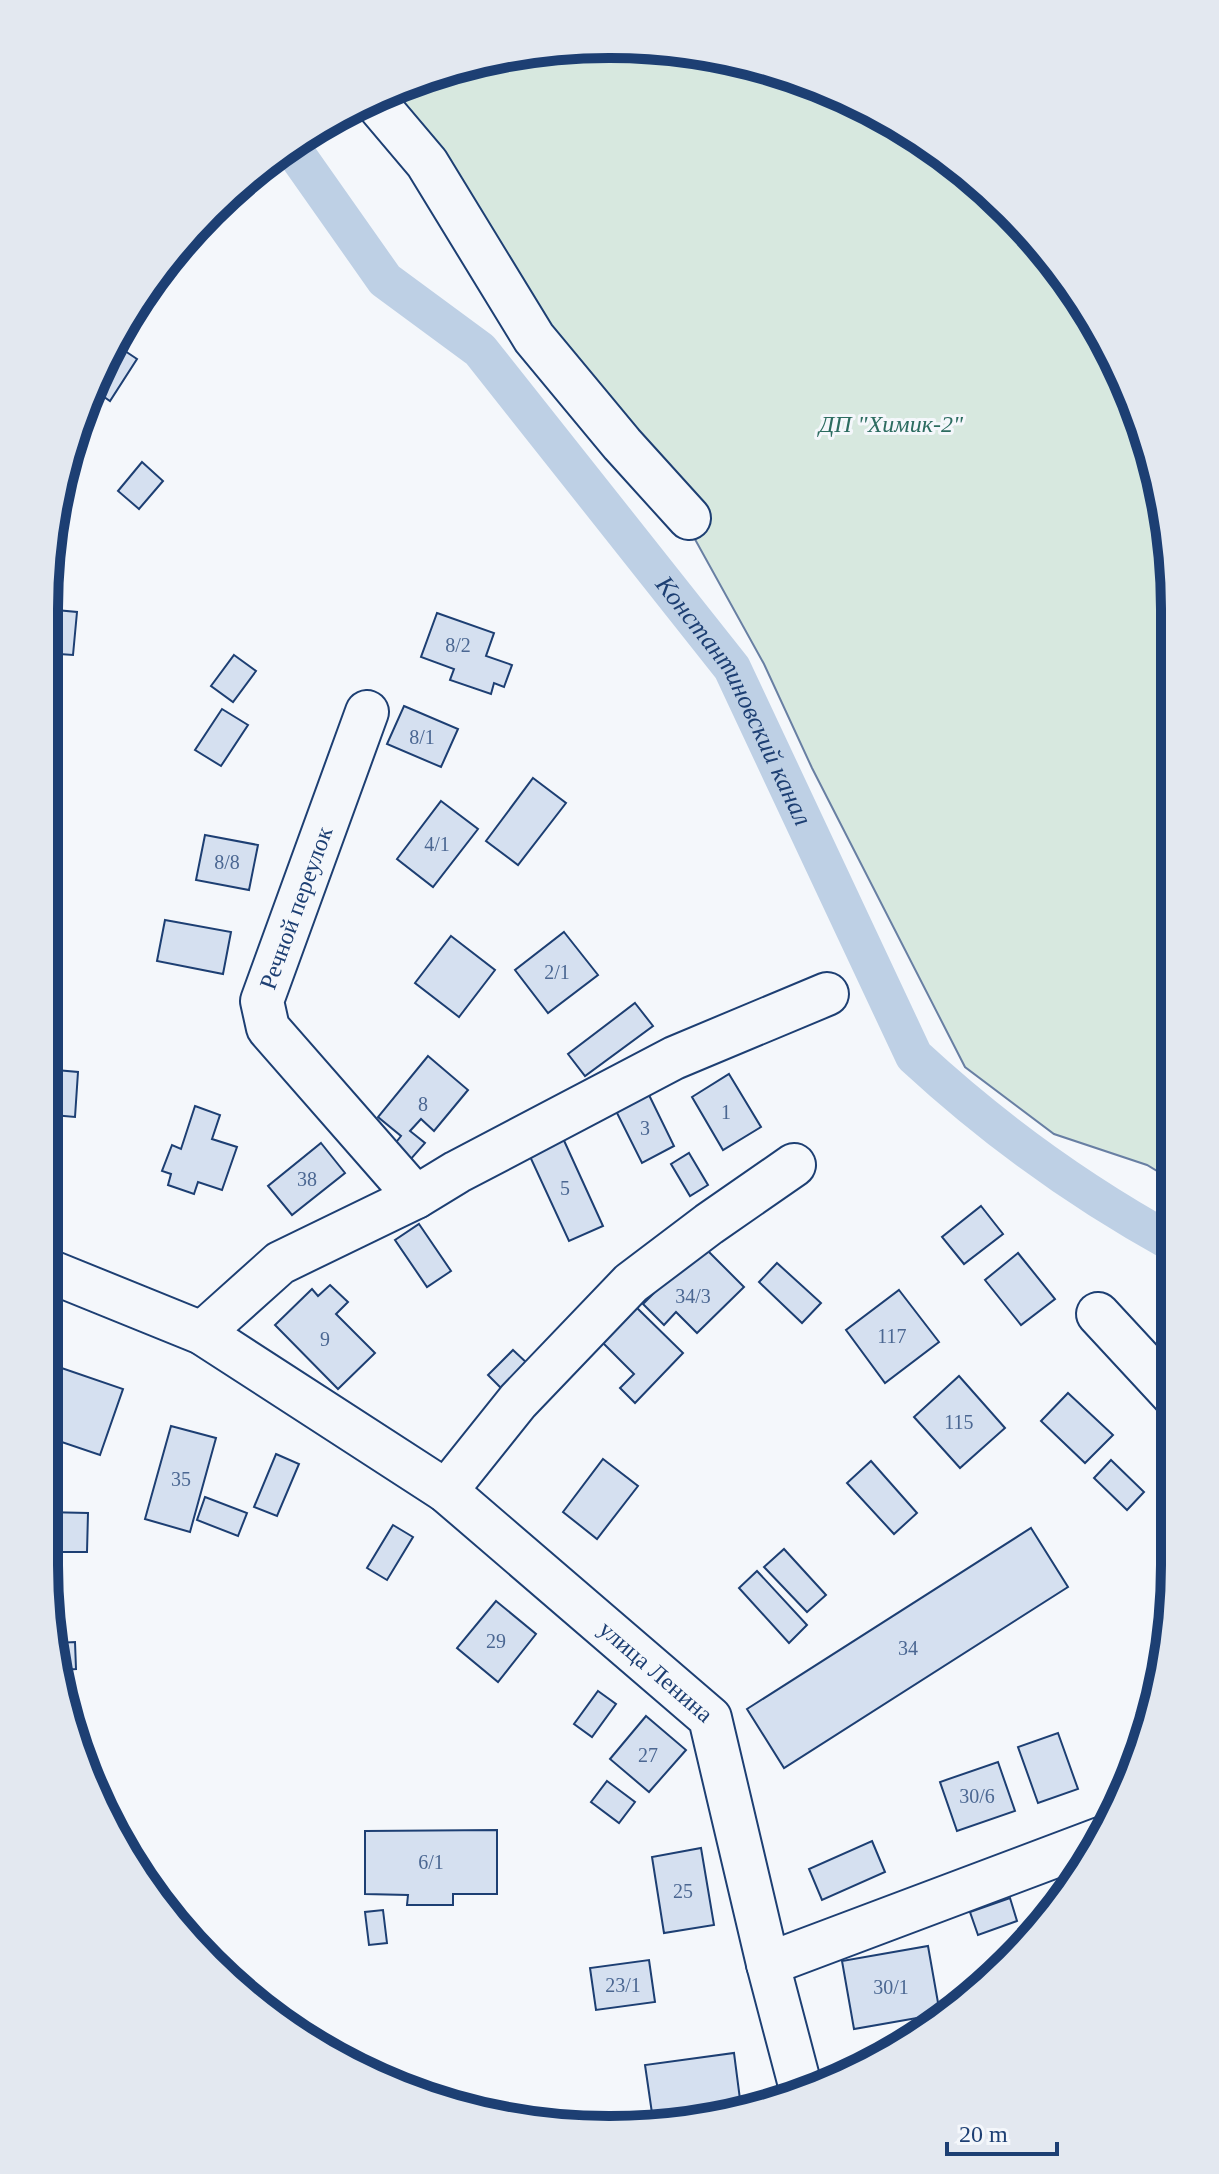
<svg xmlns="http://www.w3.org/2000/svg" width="1219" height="2174" font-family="'Times New Roman',serif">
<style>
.green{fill:#d7e8df;stroke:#687fa3;stroke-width:2}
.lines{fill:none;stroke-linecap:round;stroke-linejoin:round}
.canal{stroke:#bed0e5;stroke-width:38}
.building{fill:#d5e0f0;stroke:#1d3f73;stroke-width:2}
.minor-casing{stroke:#1d3f73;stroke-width:46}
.minor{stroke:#f4f7fb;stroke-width:42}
.labels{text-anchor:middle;stroke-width:6;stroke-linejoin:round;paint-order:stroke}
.number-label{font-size:20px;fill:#4b6792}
.park-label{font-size:24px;font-style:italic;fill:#2c6c60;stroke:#f4f7fb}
.street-label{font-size:24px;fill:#1d3f73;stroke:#f4f7fb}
.water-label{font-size:26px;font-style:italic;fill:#1d3f73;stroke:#f4f7fb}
.rim{fill:none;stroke:#1d3f73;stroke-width:10}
</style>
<rect width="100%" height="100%" fill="#f4f7fb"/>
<!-- green -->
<polygon class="green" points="573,45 684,49 792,74 893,120 1009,209 1080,296 1145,427 1170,536 1172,1180 1147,1165 1054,1134 965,1067 812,768 764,664 686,523 365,100 464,63"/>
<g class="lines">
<!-- canal -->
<path class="canal" id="s1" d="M290 145 385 280 480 350 732 668 914 1056C992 1128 1080 1192 1173 1243"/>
</g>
<!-- building -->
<g class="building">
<polygon points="113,343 137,359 110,401 94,390"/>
<polygon points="142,462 163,481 139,509 118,491"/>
<polygon points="45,609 77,612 73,655 45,653"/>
<polygon points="437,613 494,633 486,656 512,665 504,687 494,683 491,694 450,680 454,669 421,657"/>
<polygon points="234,655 256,671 233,702 211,686"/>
<polygon points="404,706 458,729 441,767 387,744"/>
<polygon points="222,709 248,725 221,766 195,750"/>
<polygon points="45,744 56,744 55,780 45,779"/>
<polygon points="533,778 566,803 518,865 486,841"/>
<polygon points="441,801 478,829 433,887 397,859"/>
<polygon points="205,835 258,845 249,890 196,880"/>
<polygon points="45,884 57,885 56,918 45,918"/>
<polygon points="165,920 231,932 223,974 157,961"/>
<polygon points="564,932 598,975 548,1013 515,970"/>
<polygon points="451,936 495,970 459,1017 415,983"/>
<polygon points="635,1003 653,1026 585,1076 568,1054"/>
<polygon points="428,1056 468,1090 434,1131 421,1119 410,1131 425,1143 403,1168 386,1155 401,1136 378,1117"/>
<polygon points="56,1070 78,1072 75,1117 53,1115"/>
<polygon points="729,1074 761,1127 723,1150 692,1097"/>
<polygon points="648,1093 674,1146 642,1163 615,1109"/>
<polygon points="195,1106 220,1115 212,1139 237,1147 222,1190 198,1182 194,1194 168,1185 171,1174 162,1171 172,1145 181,1149"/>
<polygon points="561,1134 603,1226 569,1241 527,1150"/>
<polygon points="321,1143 345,1173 292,1215 268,1186"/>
<polygon points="689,1153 708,1185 690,1196 671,1164"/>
<polygon points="981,1206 1003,1234 964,1264 942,1237"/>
<polygon points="419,1224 451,1271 427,1287 395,1240"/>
<polygon points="702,1245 744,1287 697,1333 676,1312 664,1325 643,1304"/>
<polygon points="1018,1253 1055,1299 1021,1325 985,1280"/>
<polygon points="777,1263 821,1303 802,1323 759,1282"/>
<polygon points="330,1285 348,1302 336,1314 375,1353 338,1389 275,1325 312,1289 318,1296"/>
<polygon points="899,1290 939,1342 885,1383 846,1330"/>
<polygon points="635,1306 683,1353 635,1403 620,1388 634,1374 601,1341"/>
<polygon points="513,1350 528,1364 503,1390 488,1375"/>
<polygon points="44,1362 123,1389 100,1455 47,1437 44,1445"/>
<polygon points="959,1376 1005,1428 960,1468 914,1417"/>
<polygon points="1068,1393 1113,1435 1085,1463 1041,1421"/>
<polygon points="171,1426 216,1438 190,1532 145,1519"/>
<polygon points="276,1454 299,1464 277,1516 254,1507"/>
<polygon points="603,1459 638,1486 597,1539 563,1512"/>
<polygon points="1111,1460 1144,1492 1127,1510 1094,1478"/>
<polygon points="871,1461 917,1513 894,1534 847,1483"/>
<polygon points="205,1497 247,1513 238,1536 197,1520"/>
<polygon points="44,1512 88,1513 87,1552 44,1552"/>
<polygon points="393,1525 413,1537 387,1580 367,1568"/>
<polygon points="1031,1528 1068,1587 784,1768 747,1709"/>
<polygon points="784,1549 826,1595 807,1612 764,1567"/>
<polygon points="757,1571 807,1625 789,1643 739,1588"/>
<polygon points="496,1601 536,1634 498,1682 457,1648"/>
<polygon points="75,1642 76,1669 61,1670 57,1643"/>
<polygon points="598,1691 616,1704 592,1737 574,1724"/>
<polygon points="79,1707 80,1758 74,1746 68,1708"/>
<polygon points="1153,1707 1147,1739 1137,1713"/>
<polygon points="646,1716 686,1750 649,1792 610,1759"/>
<polygon points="1058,1733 1078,1789 1038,1803 1018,1747"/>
<polygon points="998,1762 1015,1811 957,1831 940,1782"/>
<polygon points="607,1781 635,1802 619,1823 591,1802"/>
<polygon points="497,1830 497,1894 453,1894 453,1905 407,1905 408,1895 365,1894 365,1831"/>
<polygon points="872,1841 885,1872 822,1900 809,1869"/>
<polygon points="701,1848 714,1925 664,1933 652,1857"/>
<polygon points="1010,1898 1017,1921 978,1935 970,1912"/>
<polygon points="383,1910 387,1943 369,1945 365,1912"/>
<polygon points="928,1946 940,2014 854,2029 842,1961"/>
<polygon points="649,1960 655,2002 596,2010 590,1968"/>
<polygon points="734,2053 741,2107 697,2117 697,2113 653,2120 645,2065"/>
<polygon points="575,2115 619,2116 619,2126 575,2122"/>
</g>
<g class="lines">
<!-- minor casing -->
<g class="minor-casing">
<g id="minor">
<polyline points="372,98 427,163 534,338 622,444 689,518"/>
<polyline points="367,712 262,1001 268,1028 416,1197"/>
<path id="s2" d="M44 1269 202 1333 446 1491 710 1718 768 1964 802 2093"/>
<polyline points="1098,1314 1173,1395"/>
<polyline points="202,1333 280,1263 416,1197 457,1172 674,1058 827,994"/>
<polyline points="446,1491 518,1401 631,1283 709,1224 794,1165"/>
<polyline points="768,1964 1103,1838"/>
</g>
</g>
<!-- minor -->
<use href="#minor" class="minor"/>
</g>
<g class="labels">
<!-- number labels -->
<g class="number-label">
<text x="458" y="652">8/2</text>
<text x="422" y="744">8/1</text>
<text x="437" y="851">4/1</text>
<text x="227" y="869">8/8</text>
<text x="557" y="979">2/1</text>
<text x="423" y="1111">8</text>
<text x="726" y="1119">1</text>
<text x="645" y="1135">3</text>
<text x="307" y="1186">38</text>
<text x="565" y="1195">5</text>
<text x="693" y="1303">34/3</text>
<text x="892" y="1343">117</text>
<text x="325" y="1346">9</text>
<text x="959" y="1429">115</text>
<text x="181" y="1486">35</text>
<text x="496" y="1648">29</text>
<text x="908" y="1655">34</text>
<text x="648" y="1762">27</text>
<text x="977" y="1803">30/6</text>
<text x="431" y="1869">6/1</text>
<text x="683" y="1898">25</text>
<text x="623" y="1992">23/1</text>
<text x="891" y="1994">30/1</text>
</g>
<!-- park labels -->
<g class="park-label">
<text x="891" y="432">ДП "Химик-2"</text>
</g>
<!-- street labels -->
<g class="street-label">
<text transform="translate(296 908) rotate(-70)" y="8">Речной переулок</text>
<text dy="8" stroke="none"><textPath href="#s2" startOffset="738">улица Ленина</textPath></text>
</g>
<!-- water labels -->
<g class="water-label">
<text dy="9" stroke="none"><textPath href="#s1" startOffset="718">Константиновский канал</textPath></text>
</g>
</g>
<!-- crop -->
<path d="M0 0H1219V2174H0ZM609 58H610A551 551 0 0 1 1161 609V1565A551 551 0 0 1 610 2116H609A551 551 0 0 1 58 1565V609A551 551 0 0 1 609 58Z" fill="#e3e8f0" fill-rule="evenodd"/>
<path class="rim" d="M609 58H610A551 551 0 0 1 1161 609V1565A551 551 0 0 1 610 2116H609A551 551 0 0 1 58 1565V609A551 551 0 0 1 609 58Z"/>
<!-- scale -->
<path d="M947 2142v12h110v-12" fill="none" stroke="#1d3f73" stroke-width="4"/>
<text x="959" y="2142" font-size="24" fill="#1d3f73" stroke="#f4f7fb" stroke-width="6" paint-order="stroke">20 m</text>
</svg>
